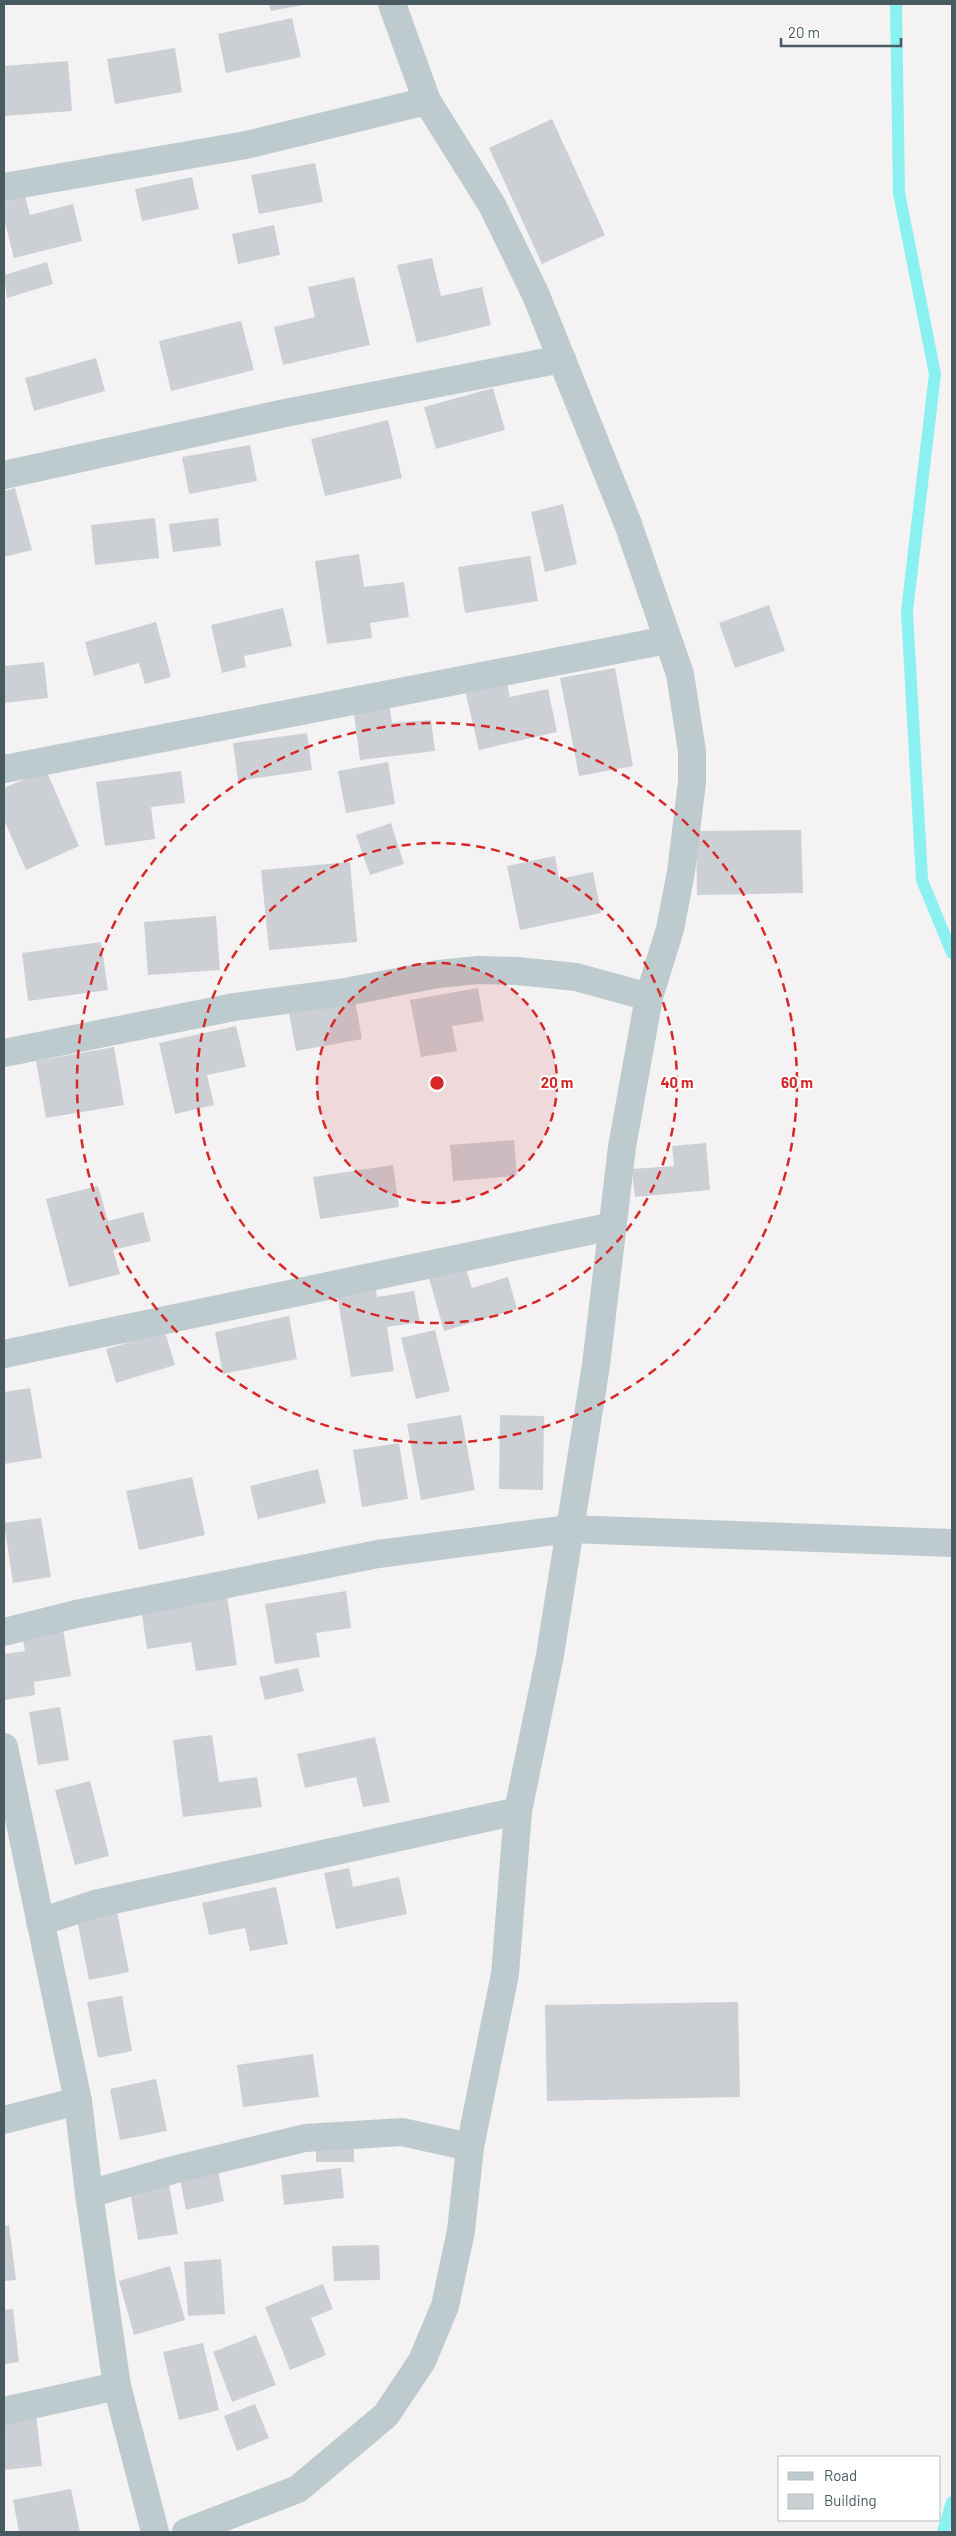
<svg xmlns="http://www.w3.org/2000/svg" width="956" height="2536" font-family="Barlow,sans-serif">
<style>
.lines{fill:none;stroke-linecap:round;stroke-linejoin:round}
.stream{stroke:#8bf1f0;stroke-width:12}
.building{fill:#ccd0d5}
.street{stroke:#bdcbcf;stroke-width:28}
.ring{fill:none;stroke:#d62828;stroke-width:2.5;stroke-dasharray:9 6}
.centre{fill:#d62828;stroke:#fff;stroke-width:2.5}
.ring-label{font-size:15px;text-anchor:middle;font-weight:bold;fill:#d62828;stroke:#fff;stroke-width:4;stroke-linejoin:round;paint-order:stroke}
</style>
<rect width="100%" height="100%" fill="#f4f2f3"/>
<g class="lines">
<!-- stream -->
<g class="stream">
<polyline points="896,4 899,193 935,374 907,611 922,880 952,953"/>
<polyline points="943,2532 952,2502"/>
</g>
</g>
<!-- building -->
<g class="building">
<polygon points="269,4 303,4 303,5 271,11"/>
<polygon points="292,18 301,57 226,73 218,34"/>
<polygon points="175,48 182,92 115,104 107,59"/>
<polygon points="68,61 72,111 4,116 4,66"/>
<polygon points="552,119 605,235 542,264 489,148"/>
<polygon points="315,163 323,202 259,214 251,175"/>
<polygon points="192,177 199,209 142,221 135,189"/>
<polygon points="25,196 30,215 73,204 82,241 14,258 4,219 4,202"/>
<polygon points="274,225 280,255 238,264 232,234"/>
<polygon points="432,258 441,296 482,287 491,325 417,343 397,265"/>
<polygon points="47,262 53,284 7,298 4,275"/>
<polygon points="354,277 370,345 283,365 274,327 315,317 308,287"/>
<polygon points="241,321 254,370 171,391 159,341"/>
<polygon points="96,358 105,391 34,411 25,378"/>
<polygon points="493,388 505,430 436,449 424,407"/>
<polygon points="388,420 402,478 325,496 311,439"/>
<polygon points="250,445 257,481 189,494 182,457"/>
<polygon points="15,488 32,550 4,557 4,491"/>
<polygon points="563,504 577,564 545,572 531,512"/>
<polygon points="155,518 159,558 95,565 91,525"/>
<polygon points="218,518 221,546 173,552 169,524"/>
<polygon points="359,554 364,587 404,582 409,617 370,623 372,638 327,644 315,561"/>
<polygon points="530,556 538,601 465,613 458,567"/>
<polygon points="769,605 785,651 735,668 719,623"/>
<polygon points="283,608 292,646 244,656 246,667 222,673 211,625"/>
<polygon points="156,622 171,677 145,684 139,663 94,676 85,642"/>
<polygon points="501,660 510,697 548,689 557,732 479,750 460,669"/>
<polygon points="44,662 48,698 4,703 4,666"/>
<polygon points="615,668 633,766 579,776 560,678"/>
<polygon points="387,687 392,723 431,720 435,751 360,760 351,691"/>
<polygon points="307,733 312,770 238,781 233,743"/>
<polygon points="388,762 395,804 346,813 338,771"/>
<polygon points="46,770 79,846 26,870 4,820 4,788"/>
<polygon points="181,771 185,803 151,807 155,839 105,846 96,782"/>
<polygon points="391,823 404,864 370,875 356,835"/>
<polygon points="801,830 803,893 697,895 696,831"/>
<polygon points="555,856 559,879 593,872 601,913 520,930 507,866"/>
<polygon points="350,862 357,942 269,950 261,870"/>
<polygon points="216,916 220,970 148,975 144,922"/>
<polygon points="101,942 108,990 28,1001 22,953"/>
<polygon points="478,988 484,1021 452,1026 457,1051 421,1057 410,1000"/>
<polygon points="355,1000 362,1039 296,1051 289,1012"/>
<polygon points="236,1026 246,1067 207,1075 214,1105 175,1114 159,1043"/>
<polygon points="114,1047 124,1105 46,1118 36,1061"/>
<polygon points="514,1140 517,1176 453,1181 450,1145"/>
<polygon points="706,1143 710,1190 635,1197 632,1169 674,1166 672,1146"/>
<polygon points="393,1165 399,1207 320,1219 313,1177"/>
<polygon points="98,1186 108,1221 143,1212 151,1241 113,1250 120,1274 69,1287 46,1199"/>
<polygon points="460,1250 472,1288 508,1277 517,1309 444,1331 424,1260"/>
<polygon points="375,1283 377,1297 414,1291 420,1322 387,1327 394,1371 351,1377 336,1289"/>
<polygon points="289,1316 297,1359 223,1374 215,1332"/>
<polygon points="435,1330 450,1391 416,1399 401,1338"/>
<polygon points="165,1332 175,1365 116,1383 106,1349"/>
<polygon points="30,1388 42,1458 4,1464 4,1392"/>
<polygon points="461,1415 475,1490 421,1500 407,1424"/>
<polygon points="500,1415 544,1416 543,1490 499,1489"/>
<polygon points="399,1443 408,1499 362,1507 353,1450"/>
<polygon points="318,1469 326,1503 258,1519 250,1486"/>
<polygon points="192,1477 205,1535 139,1550 126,1491"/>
<polygon points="41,1518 51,1577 13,1583 4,1523"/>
<polygon points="346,1591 351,1628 316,1633 320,1657 275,1664 265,1604"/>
<polygon points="227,1595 237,1665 196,1671 191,1642 147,1649 141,1608"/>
<polygon points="63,1629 71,1676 34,1682 35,1695 4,1700 4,1654 25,1651 22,1636"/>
<polygon points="298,1668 304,1691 265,1700 259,1677"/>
<polygon points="60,1707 69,1760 38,1765 29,1712"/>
<polygon points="212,1735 219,1782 257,1777 262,1807 183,1817 173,1740"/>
<polygon points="375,1737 390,1802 363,1807 356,1777 305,1788 297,1754"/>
<polygon points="90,1781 109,1856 75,1865 55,1790"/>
<polygon points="349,1868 353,1887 399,1877 407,1914 336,1929 324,1873"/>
<polygon points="276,1887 288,1944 250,1951 245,1928 209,1935 202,1903"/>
<polygon points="116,1907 129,1972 89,1980 76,1915"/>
<polygon points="122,1996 132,2051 98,2058 87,2002"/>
<polygon points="738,2002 740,2097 547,2101 545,2005"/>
<polygon points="313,2054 319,2097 243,2107 237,2065"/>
<polygon points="156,2079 167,2131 120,2140 110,2089"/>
<rect x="316" y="2135" width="38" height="27"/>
<polygon points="341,2168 344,2198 284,2205 281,2175"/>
<polygon points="218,2171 224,2201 186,2210 180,2180"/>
<polygon points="169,2184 178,2234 138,2240 130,2190"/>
<polygon points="9,2225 16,2280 4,2281 4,2226"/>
<polygon points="379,2245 380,2280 334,2281 332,2246"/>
<polygon points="221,2259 225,2314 188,2316 184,2262"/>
<polygon points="170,2266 185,2320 134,2335 119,2281"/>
<polygon points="323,2284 333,2309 311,2318 326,2355 290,2370 265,2307"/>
<polygon points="13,2309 19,2362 4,2364 4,2310"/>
<polygon points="256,2335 276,2385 232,2402 213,2352"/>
<polygon points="203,2343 219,2410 179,2420 163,2352"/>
<polygon points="255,2404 269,2438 237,2451 224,2416"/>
<polygon points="36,2414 42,2466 4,2470 4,2417"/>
<polygon points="71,2489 80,2532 19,2532 13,2500"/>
</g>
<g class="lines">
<!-- street -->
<g class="street">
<polyline points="4,187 246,145 427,101"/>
<polyline points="4,475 285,413 562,359"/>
<polyline points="4,769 667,640"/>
<polyline points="4,1053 234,1007 345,992 438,974 478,970 517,971 576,977 649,997"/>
<polyline points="4,1354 613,1226"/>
<polyline points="4,1632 76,1614 378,1554 569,1529 952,1543"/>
<polyline points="4,1747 78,2101 89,2194 117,2386 155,2532"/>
<polyline points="40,1922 95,1904 518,1811"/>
<polyline points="4,2120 78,2101"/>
<polyline points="89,2194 173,2170 305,2138 402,2132 470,2147"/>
<polyline points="4,2411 117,2386"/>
<polyline points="186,2532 298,2489 386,2415 422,2361 445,2306 461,2231 470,2147 505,1974 518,1811 550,1655 596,1365 622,1147 649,997 670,929 681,872 692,782 692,751 680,674 628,524 535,293 492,205 427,101 392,4"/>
</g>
</g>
<!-- distance rings -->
<circle cx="437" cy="1083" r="120" fill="#d62828" fill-opacity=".12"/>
<g class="ring">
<circle cx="437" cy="1083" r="120"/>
<circle cx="437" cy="1083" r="240"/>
<circle cx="437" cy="1083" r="360"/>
</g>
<circle cx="437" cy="1083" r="8" class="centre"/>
<g class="ring-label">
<text x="557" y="1088">20 m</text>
<text x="677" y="1088">40 m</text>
<text x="797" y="1088">60 m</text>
</g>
<!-- border -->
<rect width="956" height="2536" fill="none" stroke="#495b61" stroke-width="10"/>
<!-- legend -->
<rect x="778" y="2456" width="162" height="65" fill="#ffffff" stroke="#b6bdc0"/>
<rect x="788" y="2472" width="25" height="8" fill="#bdcbcf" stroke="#b6bdc0"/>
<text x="824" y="2481" font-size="15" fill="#495b61">Road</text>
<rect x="788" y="2494" width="25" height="15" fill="#ccd0d5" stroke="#b6bdc0"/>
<text x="824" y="2506" font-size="15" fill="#495b61">Building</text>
<!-- scale -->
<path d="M781 38v8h120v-8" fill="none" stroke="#495b61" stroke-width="2.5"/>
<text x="788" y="38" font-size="15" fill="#495b61" stroke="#ffffff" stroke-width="4" paint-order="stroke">20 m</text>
</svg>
